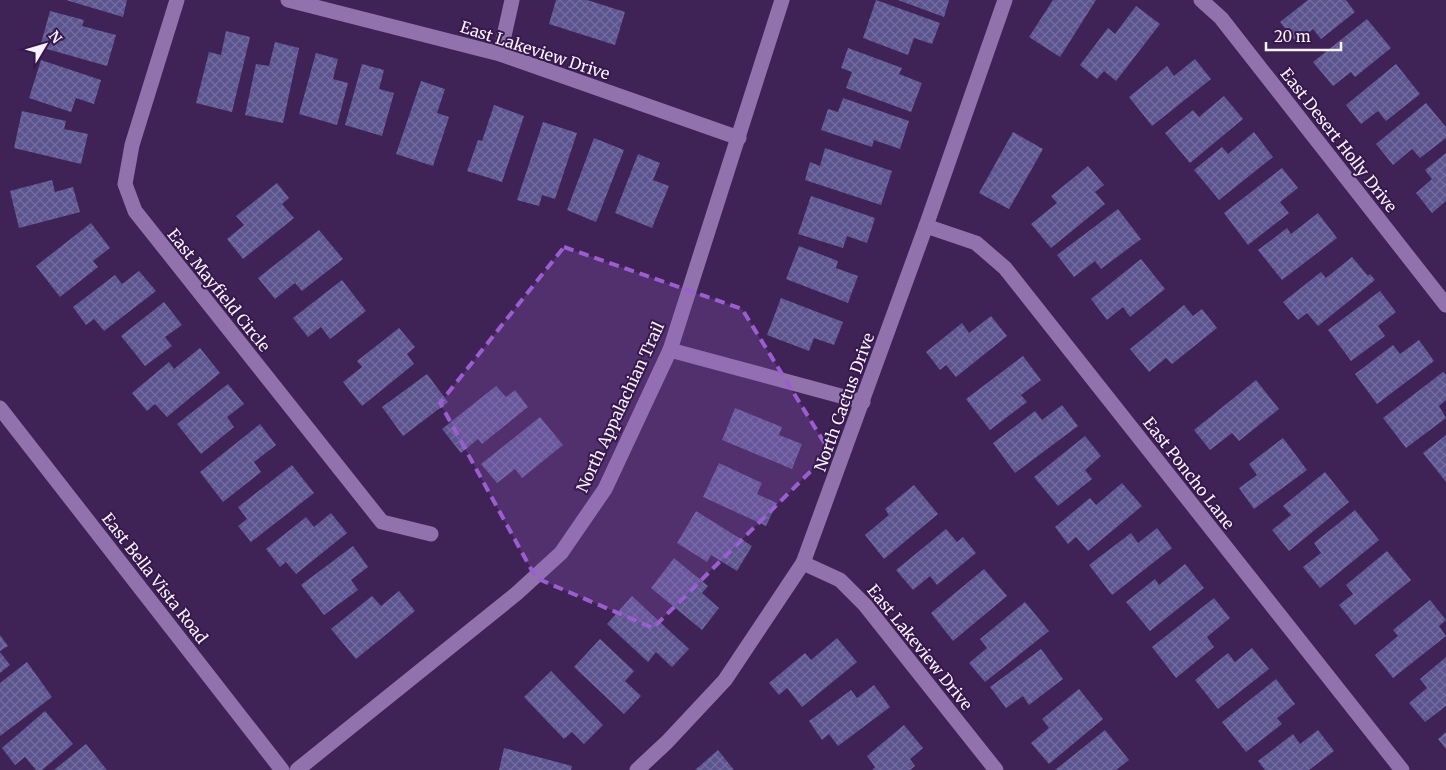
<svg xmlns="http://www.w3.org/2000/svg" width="1446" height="770" font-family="Merriweather,serif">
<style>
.building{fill:url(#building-cross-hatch)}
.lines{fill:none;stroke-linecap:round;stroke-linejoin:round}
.minor{stroke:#9172ac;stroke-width:15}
.tertiary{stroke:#9172ac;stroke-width:15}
.marked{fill:#9a5ecf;fill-opacity:0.2;stroke:#9a5ecf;stroke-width:4;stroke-dasharray:10 6;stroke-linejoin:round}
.labels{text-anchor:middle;stroke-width:4;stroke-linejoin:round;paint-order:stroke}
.street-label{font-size:16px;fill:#f8f2ff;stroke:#36184b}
</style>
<defs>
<pattern id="building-cross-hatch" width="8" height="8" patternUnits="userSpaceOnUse" patternTransform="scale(1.25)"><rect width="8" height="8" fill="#5c548e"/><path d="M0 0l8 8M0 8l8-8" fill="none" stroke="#746d9f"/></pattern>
</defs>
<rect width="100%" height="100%" fill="#402356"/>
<!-- building -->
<g class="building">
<polygon points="66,0 127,0 123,17"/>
<polygon points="556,0 587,0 625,12 615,45 549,24"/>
<polygon points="876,0 940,23 932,44 914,38 908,55 863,38"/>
<polygon points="898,0 949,0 944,17"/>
<polygon points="1053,0 1096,0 1060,57 1029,37"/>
<polygon points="1308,0 1346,0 1355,12 1321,39 1313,29 1297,43 1280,22"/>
<polygon points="1136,6 1160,24 1116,81 1104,71 1097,79 1080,65 1108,28 1115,34"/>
<polygon points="50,11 84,20 82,26 116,35 107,66 40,47"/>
<polygon points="1367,19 1391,48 1355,77 1351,72 1333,86 1313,62"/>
<polygon points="226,31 250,37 232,112 196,103 209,52 221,55"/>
<polygon points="275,42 299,48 283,123 245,115 256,64 269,66"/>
<polygon points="848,48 902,68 899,74 922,83 911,112 846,88 852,72 841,68"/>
<polygon points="316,53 338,59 333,79 348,83 337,125 299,114"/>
<polygon points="1195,59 1211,79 1152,126 1129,97 1167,66 1174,76"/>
<polygon points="41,60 101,80 94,104 76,98 71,112 29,98"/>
<polygon points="362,64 384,70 379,89 394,93 382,136 345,125"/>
<polygon points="1396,64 1420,94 1386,121 1378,111 1361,124 1346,105"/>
<polygon points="421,81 445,89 437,113 449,117 433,166 396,154"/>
<polygon points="1224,96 1243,119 1190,163 1165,133 1193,110 1199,117"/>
<polygon points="843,98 909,121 900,149 874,140 872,147 821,130 828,109 838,112"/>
<polygon points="1426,103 1446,127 1446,138 1420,158 1412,149 1393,165 1376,144"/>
<polygon points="494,105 524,116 502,182 467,171 478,140 482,141"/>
<polygon points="22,111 66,121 64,129 88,134 81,164 14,148"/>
<polygon points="543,122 577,133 555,199 542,195 539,206 517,200"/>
<polygon points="1013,132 1043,149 1009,209 979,193"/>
<polygon points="1254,132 1273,157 1219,200 1194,170 1222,147 1228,154"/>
<polygon points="594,138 624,150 596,222 567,210"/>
<polygon points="825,148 892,171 881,205 805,180 810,162 820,166"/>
<polygon points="1446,153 1446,201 1432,213 1416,193 1432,179 1425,170"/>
<polygon points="638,154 660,163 653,180 669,186 652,228 615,213"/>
<polygon points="1088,166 1104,185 1095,192 1105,204 1051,248 1031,224 1057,203 1051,196"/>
<polygon points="1282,168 1298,188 1280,202 1289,213 1248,245 1224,213"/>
<polygon points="52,180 55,192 73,187 80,212 19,228 10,191"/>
<polygon points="277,183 289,198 282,204 294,218 243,259 227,239 244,225 236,216"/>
<polygon points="811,196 875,218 867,243 847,236 843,248 798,234"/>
<polygon points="1118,209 1141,239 1101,269 1095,261 1074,277 1057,255"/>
<polygon points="1318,213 1337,238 1282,280 1258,250 1287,228 1291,234"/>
<polygon points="91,223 110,248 93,261 98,267 60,297 36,266"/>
<polygon points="319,230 343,259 302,291 295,283 275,299 258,278"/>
<polygon points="799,246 838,261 836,268 858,276 848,303 786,279"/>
<polygon points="1352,257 1368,276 1370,274 1375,280 1318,326 1307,313 1298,320 1283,302 1321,272 1326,278"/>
<polygon points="1141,259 1165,289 1130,317 1123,307 1107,320 1091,299"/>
<polygon points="139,271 156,291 104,331 94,319 86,325 73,307 115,275 122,284"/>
<polygon points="342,280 366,311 330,339 321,327 308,337 293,318"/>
<polygon points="1380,291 1396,312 1378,326 1385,336 1351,361 1328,330"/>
<polygon points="781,298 843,322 834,345 814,338 809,351 767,335"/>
<polygon points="164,302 182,325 165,337 172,346 145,366 121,336"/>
<polygon points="1184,305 1193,316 1202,309 1217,328 1172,364 1166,358 1149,372 1130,349"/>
<polygon points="991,316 1007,336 956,377 946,365 940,370 926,352 962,323 969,333"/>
<polygon points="399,328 415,347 407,354 414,364 362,406 343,382 362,367 357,361"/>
<polygon points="1419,340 1434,361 1377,404 1355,374 1393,345 1400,354"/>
<polygon points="200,348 220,373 167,417 155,404 147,411 132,393 169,362 174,369"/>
<polygon points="1023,356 1041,380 1021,395 1027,402 990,430 966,399"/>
<polygon points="1443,372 1446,375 1446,400 1439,406 1446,418 1406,448 1383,418"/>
<polygon points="427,374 448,402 403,436 382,407"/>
<polygon points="1256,380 1279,409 1239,441 1232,433 1210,450 1194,430"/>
<polygon points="228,384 244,404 227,417 234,427 201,454 177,424"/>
<polygon points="496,386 506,397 515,390 528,407 482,444 478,439 461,453 442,429"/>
<polygon points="1062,405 1078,426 1015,473 993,443 1035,411 1042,420"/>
<polygon points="735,408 782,427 779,435 802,444 792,469 722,440"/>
<polygon points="540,417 563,445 522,478 515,469 497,483 481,464"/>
<polygon points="260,424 276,445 254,462 261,472 223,502 200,472"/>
<polygon points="1446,435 1446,482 1423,453"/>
<polygon points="1085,436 1101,456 1085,470 1092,479 1058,506 1034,477"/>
<polygon points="1283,438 1307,470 1254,509 1239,488 1257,475 1249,464"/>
<polygon points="719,463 762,483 757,494 777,503 766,526 703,497"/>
<polygon points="292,465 314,493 251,542 238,526 247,519 238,507"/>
<polygon points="1325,472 1349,502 1289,551 1272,530 1291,515 1283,506"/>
<polygon points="1122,483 1142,506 1088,551 1076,537 1068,544 1055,527 1090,498 1096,505"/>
<polygon points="914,485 938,514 884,559 865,535 889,515 885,509"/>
<polygon points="1355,510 1379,540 1320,588 1303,567 1321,553 1314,543"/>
<polygon points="696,511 752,546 737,571 711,555 707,562 677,543"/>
<polygon points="331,513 347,533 296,574 286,562 280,567 266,549 306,517 314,527"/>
<polygon points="1157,528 1172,548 1112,595 1089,565 1131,533 1138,543"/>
<polygon points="946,529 957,542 963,537 976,553 937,585 930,576 913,590 896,570"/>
<polygon points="353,546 368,567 351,580 358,590 324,615 301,585"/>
<polygon points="1387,551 1411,580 1355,625 1339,605 1353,594 1346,585"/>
<polygon points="674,558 708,586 702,593 719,608 702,630 651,588"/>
<polygon points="1185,564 1204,588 1150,631 1126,602 1155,579 1159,585"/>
<polygon points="984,569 1007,596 953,641 931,613"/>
<polygon points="399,591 415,611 356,659 331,629 372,596 381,606"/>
<polygon points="632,596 689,649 672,667 656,652 648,662 607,624"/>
<polygon points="1214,598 1230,618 1207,637 1214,647 1176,678 1152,647"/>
<polygon points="1430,600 1446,620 1439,626 1446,636 1393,678 1375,655 1398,636 1393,630"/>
<polygon points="1025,602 1049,631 985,682 969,663 987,648 980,639"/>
<polygon points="0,635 8,646 0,651"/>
<polygon points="837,638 857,662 802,707 787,688 779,695 769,683 805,653 811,660"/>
<polygon points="600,639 634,671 625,681 641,696 624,714 574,667"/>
<polygon points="1252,648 1269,669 1218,709 1195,680 1228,653 1235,662"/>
<polygon points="1041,649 1063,679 1029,705 1023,696 1006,708 990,687"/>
<polygon points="0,652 10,665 0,673"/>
<polygon points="1446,657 1446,706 1425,722 1409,703 1427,688 1420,679"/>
<polygon points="27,662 52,697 0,736 0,683"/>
<polygon points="551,671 603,725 584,744 572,732 564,739 524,697"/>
<polygon points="1276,679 1295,704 1277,718 1282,724 1246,752 1222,722"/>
<polygon points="874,685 890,707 838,746 829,734 822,740 809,721 851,690 857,698"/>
<polygon points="1079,689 1103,719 1049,764 1031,743 1049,728 1042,719"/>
<polygon points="45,711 73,744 42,770 36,770 25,757 15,765 2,748"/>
<polygon points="904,725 923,748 910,759 915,766 910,770 872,770 875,767 867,756"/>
<polygon points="1105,730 1129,760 1116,770 1055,770"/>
<polygon points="1318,730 1334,751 1309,770 1265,770 1258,761 1293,734 1300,744"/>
<polygon points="1446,732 1446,749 1438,739"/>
<polygon points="86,744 107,770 54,770"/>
<polygon points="504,748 572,766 571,770 499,770"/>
<polygon points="718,750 734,770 695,770"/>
</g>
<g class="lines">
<!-- minor -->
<g class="minor">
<polyline points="177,0 132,145 125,184 135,211 382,522 431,534"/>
<polyline points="288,0 500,54 739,138"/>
<polyline points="1201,0 1221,18 1446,305"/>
<polyline points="500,54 512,0"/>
<polyline points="926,226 976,243 1005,268 1402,770"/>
<polyline points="670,350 863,402"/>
<polyline points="803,563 840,580 865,605 996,770"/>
<polyline points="297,770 516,594 561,553 605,489 670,350 782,0"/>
<polyline points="637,770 667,742 725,680 803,563 926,226 1005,0"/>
</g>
<!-- tertiary -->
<polyline class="tertiary" points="0,408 282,770"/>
</g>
<!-- marked area -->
<path class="marked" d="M564 247 742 309 830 452 653 628 536 578 440 403Z"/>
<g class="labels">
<!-- street labels -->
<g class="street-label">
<text transform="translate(535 50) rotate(18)" y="6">East Lakeview Drive</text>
<text transform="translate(1339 140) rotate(52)" y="6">East Desert Holly Drive</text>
<text transform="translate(219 290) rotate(51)" y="6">East Mayfield Circle</text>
<text transform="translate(844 402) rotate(-70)" y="6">North Cactus Drive</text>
<text transform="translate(620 407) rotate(-65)" y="6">North Appalachian Trail</text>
<text transform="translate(1189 473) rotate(52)" y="6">East Poncho Lane</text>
<text transform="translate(155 578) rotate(52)" y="6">East Bella Vista Road</text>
<text transform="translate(920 647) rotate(51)" y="6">East Lakeview Drive</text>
</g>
</g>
<!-- north arrow -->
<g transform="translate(45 45) rotate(52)" stroke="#36184b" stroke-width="4" paint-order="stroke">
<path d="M0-4L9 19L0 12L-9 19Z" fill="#f8f2ff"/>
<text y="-8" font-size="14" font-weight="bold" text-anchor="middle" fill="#f8f2ff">N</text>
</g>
<!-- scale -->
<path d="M1266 42v8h75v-8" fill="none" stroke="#f8f2ff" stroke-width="2.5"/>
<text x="1274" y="42" font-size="15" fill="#f8f2ff" stroke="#36184b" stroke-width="4" paint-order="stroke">20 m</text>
</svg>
